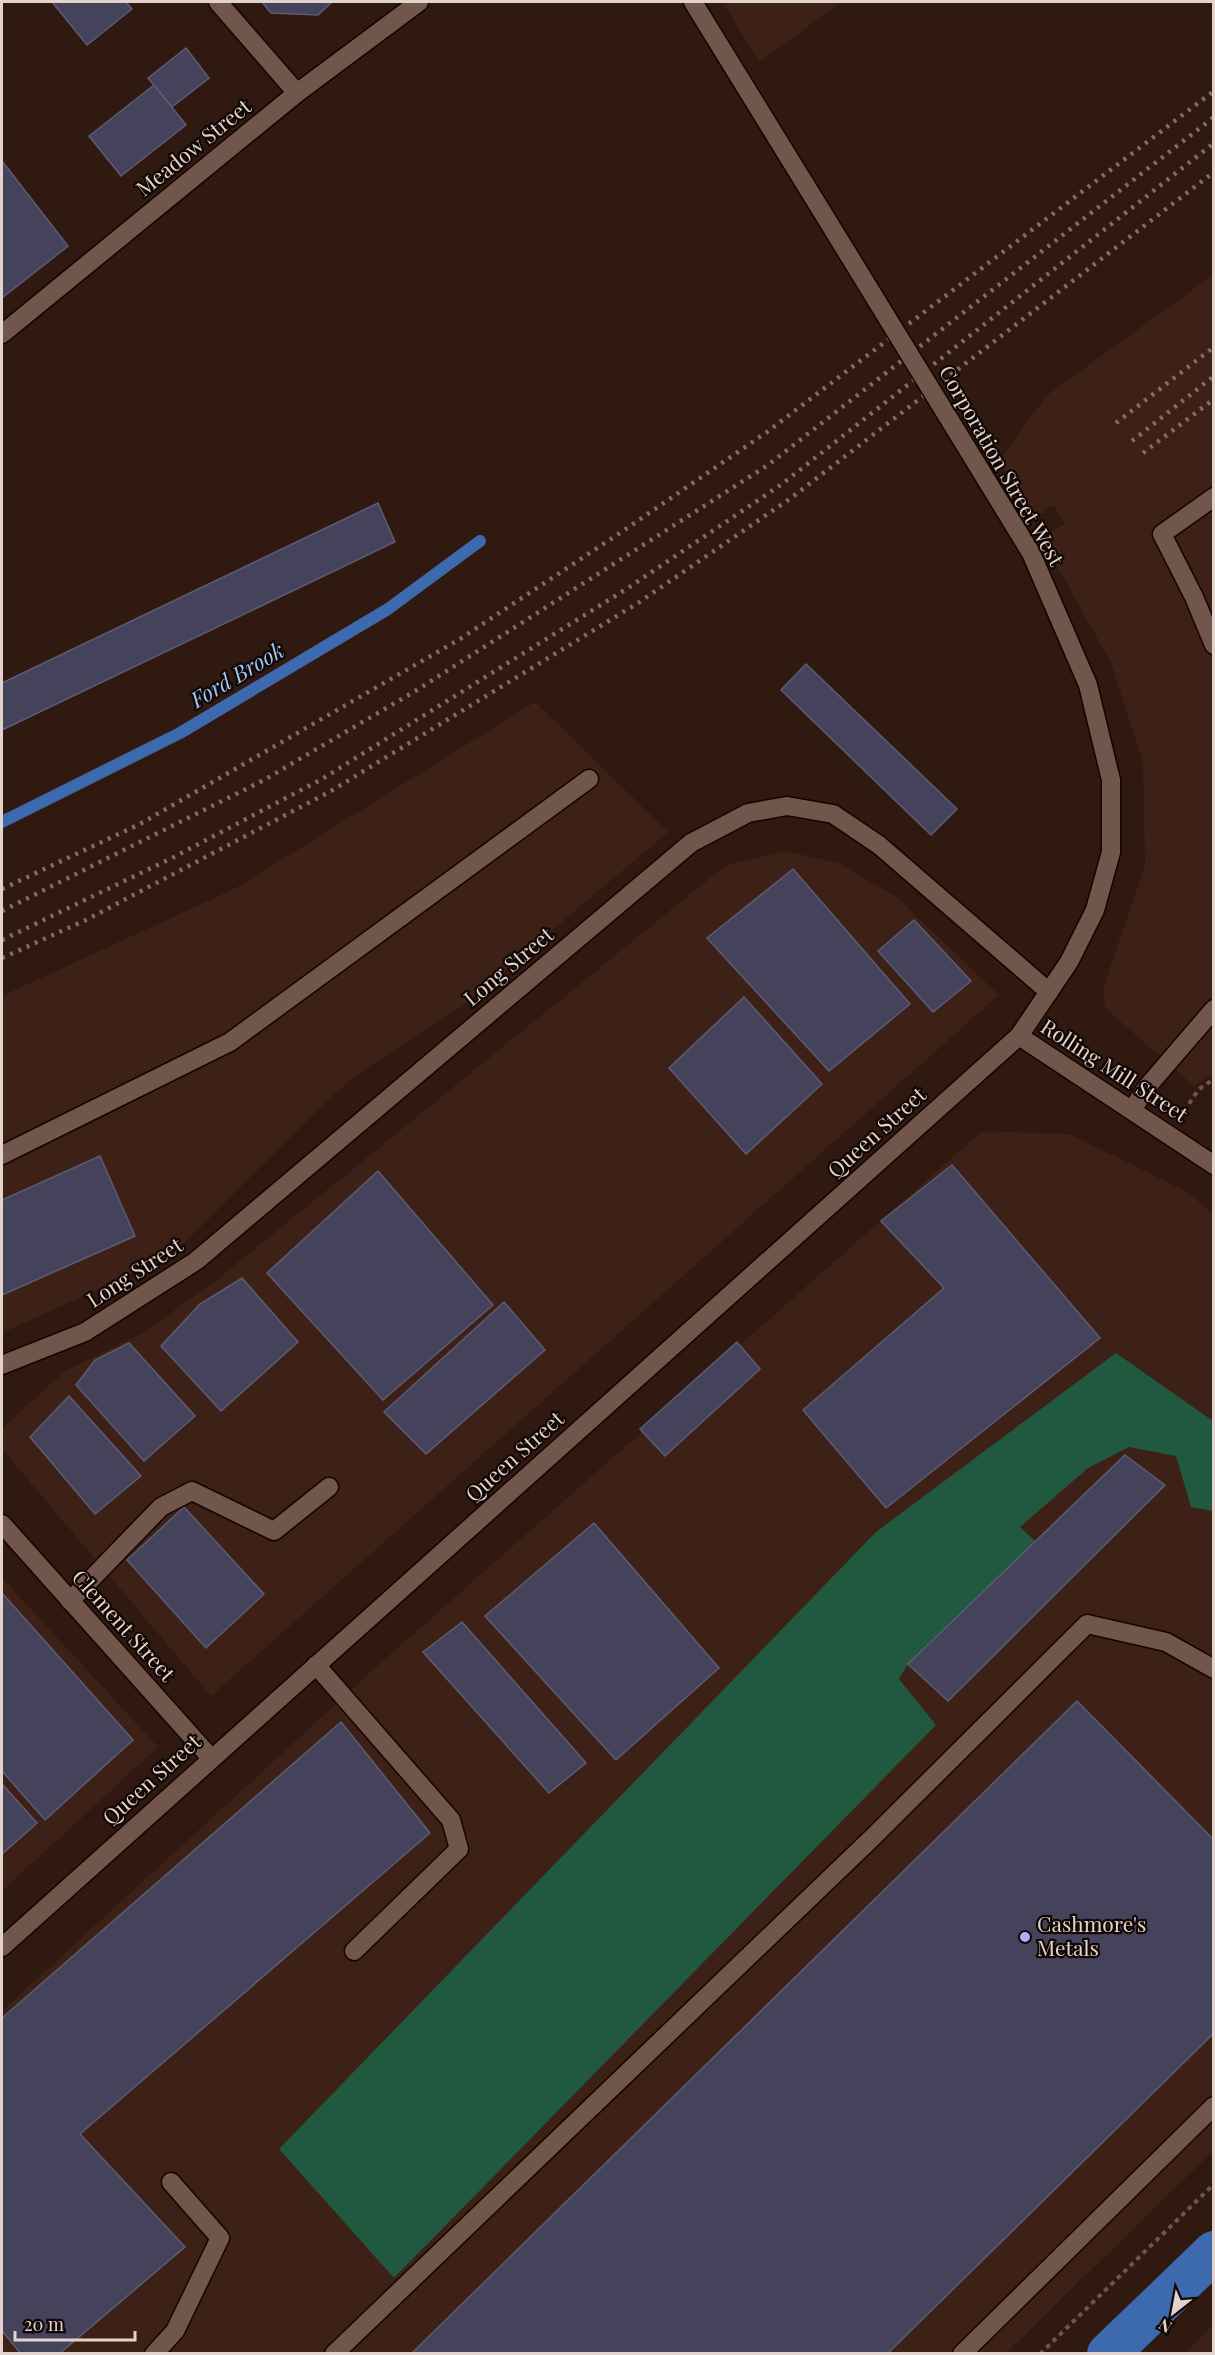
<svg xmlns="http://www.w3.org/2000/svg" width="1215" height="2355" font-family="'Playfair Display',serif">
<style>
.built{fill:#3d2116}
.forest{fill:#205940}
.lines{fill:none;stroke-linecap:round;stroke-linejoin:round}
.stream{stroke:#3d6aaf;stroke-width:12}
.canal{stroke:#3d6aaf;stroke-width:42}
.building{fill:#44435b;stroke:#5d5c75;stroke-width:1.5}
.minor-casing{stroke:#160401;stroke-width:21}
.path{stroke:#6c574f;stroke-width:4;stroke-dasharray:4.5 4.5;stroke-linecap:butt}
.minor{stroke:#71564c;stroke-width:18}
.rail{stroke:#816d65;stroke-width:4.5;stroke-dasharray:3 6;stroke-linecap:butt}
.minor-bridge-casing{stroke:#160401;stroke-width:21;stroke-linecap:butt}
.minor-bridge{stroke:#71564c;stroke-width:18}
.poi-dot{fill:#b7abf8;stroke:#110704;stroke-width:2}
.labels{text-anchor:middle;stroke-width:4.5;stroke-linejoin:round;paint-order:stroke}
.street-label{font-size:21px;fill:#e3d3cd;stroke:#110704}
.poi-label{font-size:21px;fill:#e3d3cd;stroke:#110704;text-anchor:start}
.water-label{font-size:22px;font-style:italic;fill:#a0c6fe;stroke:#110704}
</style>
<rect width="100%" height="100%" fill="#301910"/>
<!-- built -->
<g class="built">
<polygon points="722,2 841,2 760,62"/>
<polygon points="1213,275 1214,1073 1194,1086 1105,1008 1103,988 1145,866 1143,762 1111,663 1042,539 1065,524 1054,505 1031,519 1000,460 1046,396"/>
<polygon points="535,702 668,832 463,1006 362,1071 331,1097 170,1257 2,1333 2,996 236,888"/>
<polygon points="786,851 838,863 895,896 999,995 211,1696 2,1449 2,1428 65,1371 146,1331 219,1278 726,865"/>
<polygon points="982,1131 1070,1134 1185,1191 1213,1213 1213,2151 1006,2353 2,2354 2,2011 375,1668"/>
<polygon points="2,1578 158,1747 2,1891"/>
<polygon points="1213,2325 1213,2353 1184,2353"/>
</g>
<!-- forest -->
<polygon class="forest" points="1116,1353 1213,1421 1213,1511 1191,1507 1176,1456 1129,1447 1088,1468 1020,1527 1035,1541 908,1664 899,1679 936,1725 394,2278 279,2149 876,1532"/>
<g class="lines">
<!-- stream -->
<polyline class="stream" points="2,822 180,733 388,609 480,541"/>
<!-- canal -->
<polyline class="canal" points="1108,2354 1214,2252"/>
</g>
<!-- building -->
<g class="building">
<polygon points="52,2 126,2 132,9 87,45"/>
<polygon points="262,2 332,2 318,15 271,13"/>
<polygon points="186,48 209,78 172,107 148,78"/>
<polygon points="154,85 186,125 121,176 89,136"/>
<polygon points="2,161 68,246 2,298"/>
<polygon points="378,503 395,542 2,730 2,683"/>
<polygon points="806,664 957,809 931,835 781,690"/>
<polygon points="793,869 910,1004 829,1071 707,938"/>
<polygon points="914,920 971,981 933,1012 878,951"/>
<polygon points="744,997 822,1084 746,1154 669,1068"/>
<polygon points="100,1156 135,1236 2,1295 2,1200"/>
<polygon points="952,1165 1100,1338 886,1508 803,1410 944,1288 881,1221"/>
<polygon points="378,1171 493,1305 383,1400 267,1273"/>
<polygon points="242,1278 298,1342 221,1411 161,1346 200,1304"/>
<polygon points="504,1302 545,1350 426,1454 384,1412"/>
<polygon points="737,1342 760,1369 665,1456 640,1429"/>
<polygon points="129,1343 195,1416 144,1461 76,1385 95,1360"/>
<polygon points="69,1396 141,1476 95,1514 30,1437"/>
<polygon points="1125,1455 1165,1485 948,1701 908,1664"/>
<polygon points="184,1507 264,1594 206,1648 127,1560"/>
<polygon points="594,1523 719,1668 616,1760 485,1616"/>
<polygon points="2,1593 133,1740 45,1820 2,1771"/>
<polygon points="462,1622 586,1763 549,1793 423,1652"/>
<polygon points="1077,1701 1214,1840 1214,2033 887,2354 411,2354"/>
<polygon points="341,1722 430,1833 80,2134 185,2247 59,2354 21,2354 2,2331 2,2018"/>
<polygon points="2,1784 37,1823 2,1854"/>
</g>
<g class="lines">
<!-- minor casing -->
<g class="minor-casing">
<g id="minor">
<polyline points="218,2 297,93"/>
<polyline points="693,2 848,254"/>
<polyline points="2,334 297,93 419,2"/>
<polyline points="1214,497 1162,534 1194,597 1214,645"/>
<polyline points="1019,1036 1214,1165"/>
<polyline points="1132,1110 1147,1087 1214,1009"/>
<polyline points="2,1155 230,1042 589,779"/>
<polyline points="2,1365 85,1332 196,1261 691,843 748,813 787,806 833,814 879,845 1049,992"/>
<polyline points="2,1524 211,1758"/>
<polyline points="70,1601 161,1507 192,1491 274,1531 329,1487"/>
<polyline points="316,1665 451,1820 459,1849 354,1951"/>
<polyline points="2,1947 1019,1036 1069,962 1095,910 1111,852 1111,780 1088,685 1031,553 976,463"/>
<polyline points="154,2354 175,2331 220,2238 171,2182"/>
<polyline points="334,2354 873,1837 1087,1624 1166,1642 1214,1669"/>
<polyline points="962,2354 1214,2106"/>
</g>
</g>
<!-- path -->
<g class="path">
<polyline points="1184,1111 1199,1089 1214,1079"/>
<polyline points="1040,2354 1214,2184"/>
</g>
<!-- minor -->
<use href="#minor" class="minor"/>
<!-- rail -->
<g class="rail">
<polyline points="1116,423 1214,347"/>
<polyline points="1132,441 1214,376"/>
<polyline points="1143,453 1214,399"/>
<polyline points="2,889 140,824 460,639 623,531 767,432 1214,91"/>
<polyline points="2,911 264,780 417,690 768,465 1214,117"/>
<polyline points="2,940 172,858 322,779 628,588 782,484 1214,143"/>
<polyline points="2,958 86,920 331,791 638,603 791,498 1214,172"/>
</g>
<!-- minor-bridge casing -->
<g class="minor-bridge-casing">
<polyline id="minor-bridge" points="848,254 976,463"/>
</g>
<!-- minor-bridge -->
<use href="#minor-bridge" class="minor-bridge"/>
</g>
<!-- markers -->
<circle class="poi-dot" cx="1025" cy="1937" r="6"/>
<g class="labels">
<!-- street labels -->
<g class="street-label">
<text transform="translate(194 148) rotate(-39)" y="7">Meadow Street</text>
<text transform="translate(1001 466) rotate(60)" y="7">Corporation Street West</text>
<text transform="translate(509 967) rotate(-40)" y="7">Long Street</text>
<text transform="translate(1114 1071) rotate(33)" y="7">Rolling Mill Street</text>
<text transform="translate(877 1133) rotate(-42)" y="7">Queen Street</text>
<text transform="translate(135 1273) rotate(-33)" y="7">Long Street</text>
<text transform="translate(515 1457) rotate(-42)" y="7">Queen Street</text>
<text transform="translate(123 1626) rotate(48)" y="7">Clement Street</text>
<text transform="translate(152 1780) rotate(-42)" y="7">Queen Street</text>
</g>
<!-- poi labels -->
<g class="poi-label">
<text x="1037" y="1932">Cashmore's<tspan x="1037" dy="24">Metals</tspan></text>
</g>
<!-- water labels -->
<g class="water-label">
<text transform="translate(237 675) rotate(-31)" y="8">Ford Brook</text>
</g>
</g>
<!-- border -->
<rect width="1215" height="2355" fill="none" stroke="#e3d3cd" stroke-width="6"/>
<!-- north arrow -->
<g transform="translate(1173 2313) rotate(211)" stroke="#110704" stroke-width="4.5" paint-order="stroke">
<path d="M0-4.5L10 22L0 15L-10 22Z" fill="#e3d3cd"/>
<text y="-9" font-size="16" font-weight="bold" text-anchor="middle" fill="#e3d3cd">N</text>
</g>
<!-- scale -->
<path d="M15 2331v9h120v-9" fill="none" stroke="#e3d3cd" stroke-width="3"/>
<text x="24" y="2331" font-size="18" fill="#e3d3cd" stroke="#110704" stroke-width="4.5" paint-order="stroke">20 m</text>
</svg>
